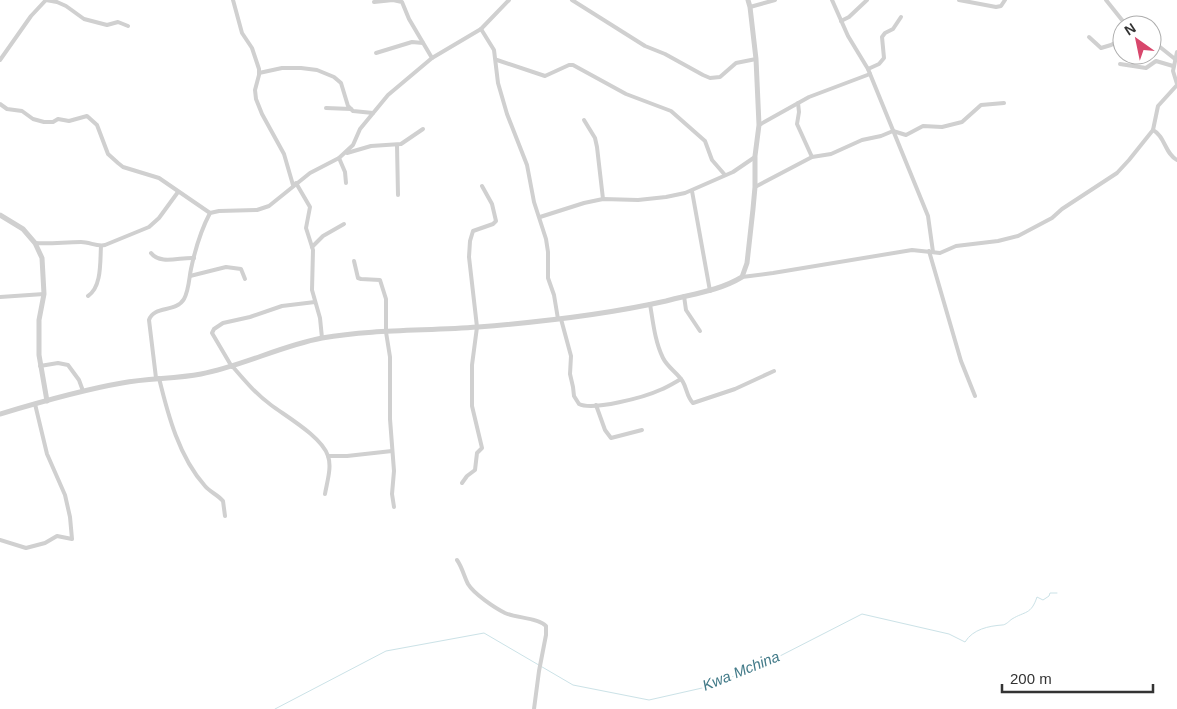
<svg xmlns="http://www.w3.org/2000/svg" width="1177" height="709" font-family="Arial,sans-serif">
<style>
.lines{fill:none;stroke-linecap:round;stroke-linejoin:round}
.stream{stroke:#cbe2e7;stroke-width:1}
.minor{stroke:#d0d0d0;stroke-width:4}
.tertiary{stroke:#d0d0d0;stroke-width:5}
.labels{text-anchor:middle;stroke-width:5;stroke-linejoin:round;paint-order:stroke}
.water-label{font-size:15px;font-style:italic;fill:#437b89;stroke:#fff}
</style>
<rect width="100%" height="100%" fill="#fff"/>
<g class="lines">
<!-- stream -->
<path class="stream" d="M275 709 386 651 484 633 573 685 649 700 711 686 778 657 862 614 949 634 965 642C973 629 989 626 1002 625 1006 625 1009 621 1012 619 1025 611 1031 615 1037 597L1043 600 1049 596 1050 593H1057"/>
<!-- minor -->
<g class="minor">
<polyline points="46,0 57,2 66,6 84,19 107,25 118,22 128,26"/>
<polyline points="233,0 242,33 252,48 259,69 259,75 255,90 256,99 262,114 284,154 293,185"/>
<polyline points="572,0 645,46 665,54 703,75 710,78 720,77 736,63 756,59"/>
<polyline points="832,0 848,36 868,69 928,216 933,252"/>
<polyline points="959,0 996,7 1001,6 1005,0"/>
<polyline points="1106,0 1126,25"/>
<polyline points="374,2 393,0 402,2 409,19 432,58"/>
<polyline points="750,7 775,0"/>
<polyline points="841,21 849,17 867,0"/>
<polyline points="481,29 494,50 498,83 507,114 527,165 534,202 546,239 548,252 548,278 554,295 558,319"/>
<polyline points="1089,37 1101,48 1111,45 1122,39"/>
<polyline points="1152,43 1160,47 1175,59"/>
<polyline points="1177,52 1173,71 1177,84"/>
<polyline points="376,53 412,42 423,43"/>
<polyline points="0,60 31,16 46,0"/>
<polyline points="497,60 545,76 569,65 573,65 626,94 671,111 705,141 712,160 725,175"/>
<polyline points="1120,64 1146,68 1156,61 1173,66"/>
<polyline points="868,69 879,64 884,58 882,37 885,33 893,29 901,17"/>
<polyline points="259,73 282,68 301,68 317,70 334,77 341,83 348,106 353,111 373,113"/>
<polyline points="798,103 799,112 797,124 812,157"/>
<polyline points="0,104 7,109 22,111 33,119 44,122 53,122 58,119 69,121 87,116 97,125 108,154 118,163 123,167 159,178 210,213"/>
<polyline points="326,108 351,109"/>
<polyline points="584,120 595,138 597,147 603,199"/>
<polyline points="759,125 809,97 870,74"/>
<path d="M1153 130C1165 136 1165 154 1177 160"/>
<polyline points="397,145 398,195"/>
<polyline points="347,153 371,146 401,144 423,129"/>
<polyline points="339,158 345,172 346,183"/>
<polyline points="296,183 310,207 306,228 313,250 312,290 320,318 322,338"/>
<polyline points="755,187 812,157 831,154 862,140 881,136 893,131 906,135 923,126 942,127 962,122 981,105 1004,103"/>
<polyline points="692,191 710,291"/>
<polyline points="540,217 584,203 603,199 638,200 666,197 685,193 733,172 755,157"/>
<path d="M35 243C51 244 65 242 81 242 90 242 97 247 105 245L149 227 159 218 178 192"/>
<polyline points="312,247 323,236 344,224"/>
<polyline points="929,251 961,361 975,396"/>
<path d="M151 253C160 265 180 257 194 258"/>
<polyline points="354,261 358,278 361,279 380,280 386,299 386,332 390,357 390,419 394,471 392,494 394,507"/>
<polyline points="190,276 226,267 241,269 245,279"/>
<polyline points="742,277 773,273 912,250 940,253 956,246 998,241 1018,236 1052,218 1062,209 1117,173 1129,160 1153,130 1158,106 1177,85"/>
<path d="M88 296C102 287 100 261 101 246"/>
<polyline points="684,296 686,310 700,331"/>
<polyline points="0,297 44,294"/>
<path d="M650 304C653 322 655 342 663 358 668 368 678 373 683 382 687 389 687 397 693 403L735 389 774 371"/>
<path d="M561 319 571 356 570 374 573 387 574 396 579 404C593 411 645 397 660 390 668 387 674 383 681 379"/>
<polyline points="40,366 58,363 68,365 79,380 83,391"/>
<polyline points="232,367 212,333 214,329 223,323 250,317 282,306 315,302"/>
<path d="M233 367C245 381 256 394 271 405 287 417 322 437 328 456 332 467 327 482 325 494"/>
<path d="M156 378 149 320C154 305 176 313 184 299 189 290 189 278 191 269 195 250 201 230 210 213L219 211 257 210 269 206 310 173 339 158 353 145 360 129 388 95 432 58 481 29 509 0"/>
<path d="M159 378C168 415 179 457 205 486 210 492 218 495 223 501L225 516"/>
<polyline points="596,405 605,430 611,438 642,430"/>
<polyline points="328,456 347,456 392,451"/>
<polyline points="462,483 467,476 475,470 477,453 482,448 472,406 472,365 477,327 469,257 470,241 473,231 493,224 496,221 492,204 482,186"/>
<polyline points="0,540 26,548 45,543 57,536 72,539 70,517 65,495 47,454 35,404"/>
<path d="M457 560C462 567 464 576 468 584 474 594 495 608 505 613 516 618 539 618 546 626V635L539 671 534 709"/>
</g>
<!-- tertiary -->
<g class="tertiary">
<polyline points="0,215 23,229 35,243 42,258 44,294 39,320 39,355 47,401"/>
<path d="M0 414C40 402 81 390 122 383 148 378 175 379 201 374 243 366 280 346 322 338 373 329 426 331 478 327 541 322 604 315 666 301 692 294 719 291 742 277L747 263 753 209 755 187V156L759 125 756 59 750 7 748 0"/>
</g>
</g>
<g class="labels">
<!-- water labels -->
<g class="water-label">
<text transform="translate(741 671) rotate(-22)" y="5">Kwa Mchina</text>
</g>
</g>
<!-- north arrow -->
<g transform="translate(1137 40) rotate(327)"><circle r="24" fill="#ffffff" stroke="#adadad"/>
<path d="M0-4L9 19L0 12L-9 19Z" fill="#d8476c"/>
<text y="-8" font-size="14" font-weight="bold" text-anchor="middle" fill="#333333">N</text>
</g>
<!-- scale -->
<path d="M1002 684v8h151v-8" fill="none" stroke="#333333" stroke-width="2.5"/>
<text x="1010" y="684" font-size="15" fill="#333333" stroke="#ffffff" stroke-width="4" paint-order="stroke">200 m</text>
</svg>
